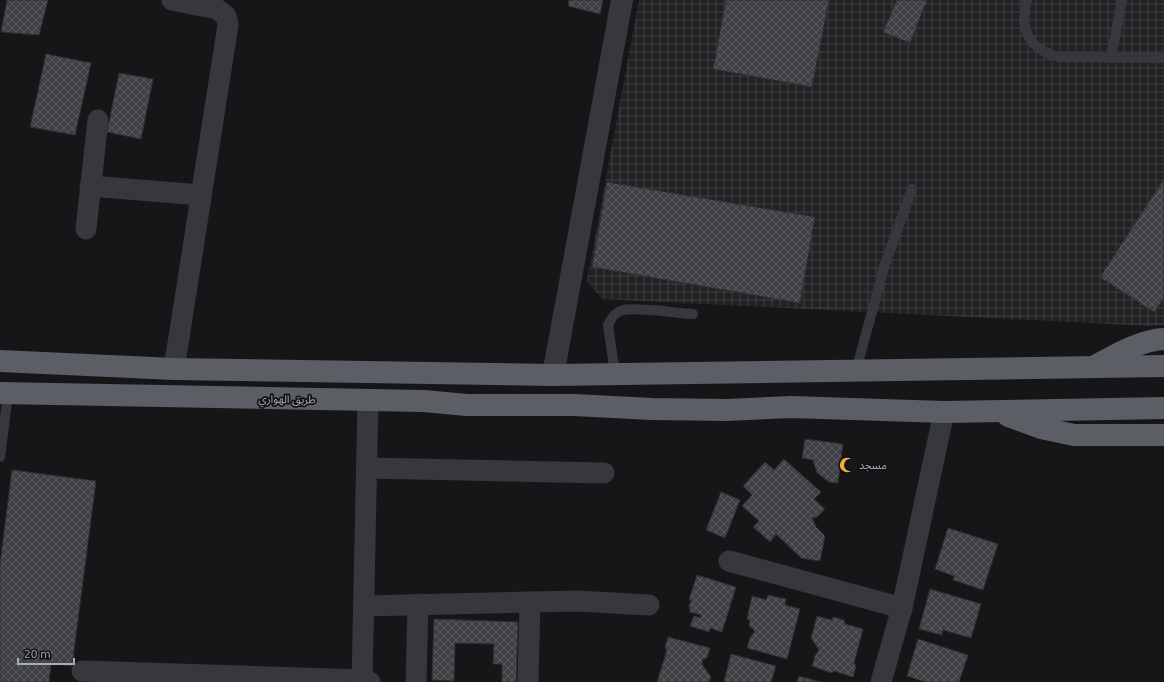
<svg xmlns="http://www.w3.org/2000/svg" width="1164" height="682" font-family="Ubuntu,'Noto Sans Arabic',sans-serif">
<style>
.industrial{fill:url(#industrial-grid)}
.building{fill:url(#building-cross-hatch);stroke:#303034}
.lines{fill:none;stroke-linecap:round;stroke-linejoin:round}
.service{stroke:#37383d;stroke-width:10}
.minor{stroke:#37383d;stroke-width:21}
.tertiary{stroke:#37383d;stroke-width:22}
.trunk{stroke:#5b5e65;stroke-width:22}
.labels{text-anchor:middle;stroke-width:3.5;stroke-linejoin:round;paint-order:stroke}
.street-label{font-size:11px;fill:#a8adb8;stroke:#111113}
.poi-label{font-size:11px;fill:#a8adb8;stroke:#111113;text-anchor:start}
</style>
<defs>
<pattern id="industrial-grid" width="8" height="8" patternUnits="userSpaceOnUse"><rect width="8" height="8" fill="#222225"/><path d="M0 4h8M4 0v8" fill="none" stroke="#3f3f43"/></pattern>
<pattern id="building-cross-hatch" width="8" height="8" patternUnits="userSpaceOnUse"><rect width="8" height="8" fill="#404145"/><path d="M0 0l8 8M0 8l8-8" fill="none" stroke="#595a5e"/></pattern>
</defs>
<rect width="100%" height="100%" fill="#161618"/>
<!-- industrial -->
<polygon class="industrial" points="639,0 1164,0 1164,325 1151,326 602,299 587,281"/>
<!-- building -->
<g class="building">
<polygon points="7,0 48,0 39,35 1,32"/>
<polygon points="569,0 603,0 600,14 568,6"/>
<polygon points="726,0 829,0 812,87 713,69"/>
<polygon points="897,0 927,0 910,43 883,32"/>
<polygon points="46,54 91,63 75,135 30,127"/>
<polygon points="119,73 153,79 141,139 107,132"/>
<polygon points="1164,179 1164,298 1154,312 1100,277"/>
<polygon points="607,182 815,217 800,303 592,267"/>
<polygon points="805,439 843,444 838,483 829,482 817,473 813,460 802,458"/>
<polygon points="784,459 821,492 814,499 825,509 816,518 812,517 816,527 825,536 820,561 801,558 776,534 770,542 753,527 759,521 742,506 752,495 743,486 765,462 774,470"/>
<polygon points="12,470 96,481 72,666 51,663 49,682 0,682 0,564"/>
<polygon points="721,492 740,500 725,538 706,530"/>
<polygon points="948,528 998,544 983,590 953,580 954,576 935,569"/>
<polygon points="697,575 736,587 722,632 710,628 709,632 690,626 694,616 700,618 701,615 690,612 689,605 692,601 689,600"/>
<polygon points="930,589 981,604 971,638 943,630 942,635 919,629"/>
<polygon points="768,595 786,599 785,605 800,609 787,659 747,648 750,638 755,631 749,626 750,620 747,619 752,596 766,600"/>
<polygon points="817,616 832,620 833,617 844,620 845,624 863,629 854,663 856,666 853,677 834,671 831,673 812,666 815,656 819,650 811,638"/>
<polygon points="434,619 518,622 516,682 502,682 502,664 493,664 494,644 455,643 454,681 432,680"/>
<polygon points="668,637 710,648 707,658 703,659 702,664 711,677 709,682 657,682 667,650 665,648"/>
<polygon points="918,639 968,655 959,682 925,682 907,676"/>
<polygon points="731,654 776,666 771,682 724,682"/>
<polygon points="799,676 820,682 797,682"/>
</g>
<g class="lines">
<!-- service -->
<g class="service">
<path d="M1027 0C1019 30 1029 49 1059 57L1164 58"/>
<polyline points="1111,58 1122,0"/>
<polyline points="856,371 884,267 912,189"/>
<path d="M615 374 608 325C611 318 615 312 623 310 638 307 676 313 693 314"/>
<polyline points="0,457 8,394"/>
</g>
<!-- minor -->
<g class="minor">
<polyline points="172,0 217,9 226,16 228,25 174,369"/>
<polyline points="90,186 201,195"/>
<polyline points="86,229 98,120"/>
<polyline points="367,468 604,473"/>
<polyline points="729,561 902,608"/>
<polyline points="364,606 577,601 649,605"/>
<polyline points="82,671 362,680 370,682"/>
<polyline points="362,682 368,401"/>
<polyline points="416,682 418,604"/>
<polyline points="528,682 530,602"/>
<polyline points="881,682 902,608 944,412"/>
</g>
<!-- tertiary -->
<polyline class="tertiary" points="553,375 622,0"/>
<!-- trunk -->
<g class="trunk">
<polyline points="0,361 174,369 553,375 1164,366"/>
<path d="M1097 365C1117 354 1141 340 1164 339"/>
<polyline points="0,393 424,401 467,405 574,405 652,409 727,410 791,407 944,412 1164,408"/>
<polyline points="1008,416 1041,428 1074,435 1164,435"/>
</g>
</g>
<!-- icons -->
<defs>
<g id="mosque-bare" transform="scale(1.2)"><path d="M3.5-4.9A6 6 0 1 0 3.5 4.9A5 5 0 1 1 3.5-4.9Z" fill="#f2b134" stroke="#111113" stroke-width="2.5" paint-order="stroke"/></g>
</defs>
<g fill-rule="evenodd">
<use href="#mosque-bare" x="847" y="465"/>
</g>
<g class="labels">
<!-- street labels -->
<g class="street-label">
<text transform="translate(287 399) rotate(1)" y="4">طريق الهواري</text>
</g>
<!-- poi labels -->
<g class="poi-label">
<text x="859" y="469">مسجد</text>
</g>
</g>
<!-- scale -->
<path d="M18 658v6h56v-6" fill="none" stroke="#a8adb8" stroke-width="2"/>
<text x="24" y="658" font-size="12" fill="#a8adb8" stroke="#111113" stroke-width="3" paint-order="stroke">20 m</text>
</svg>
